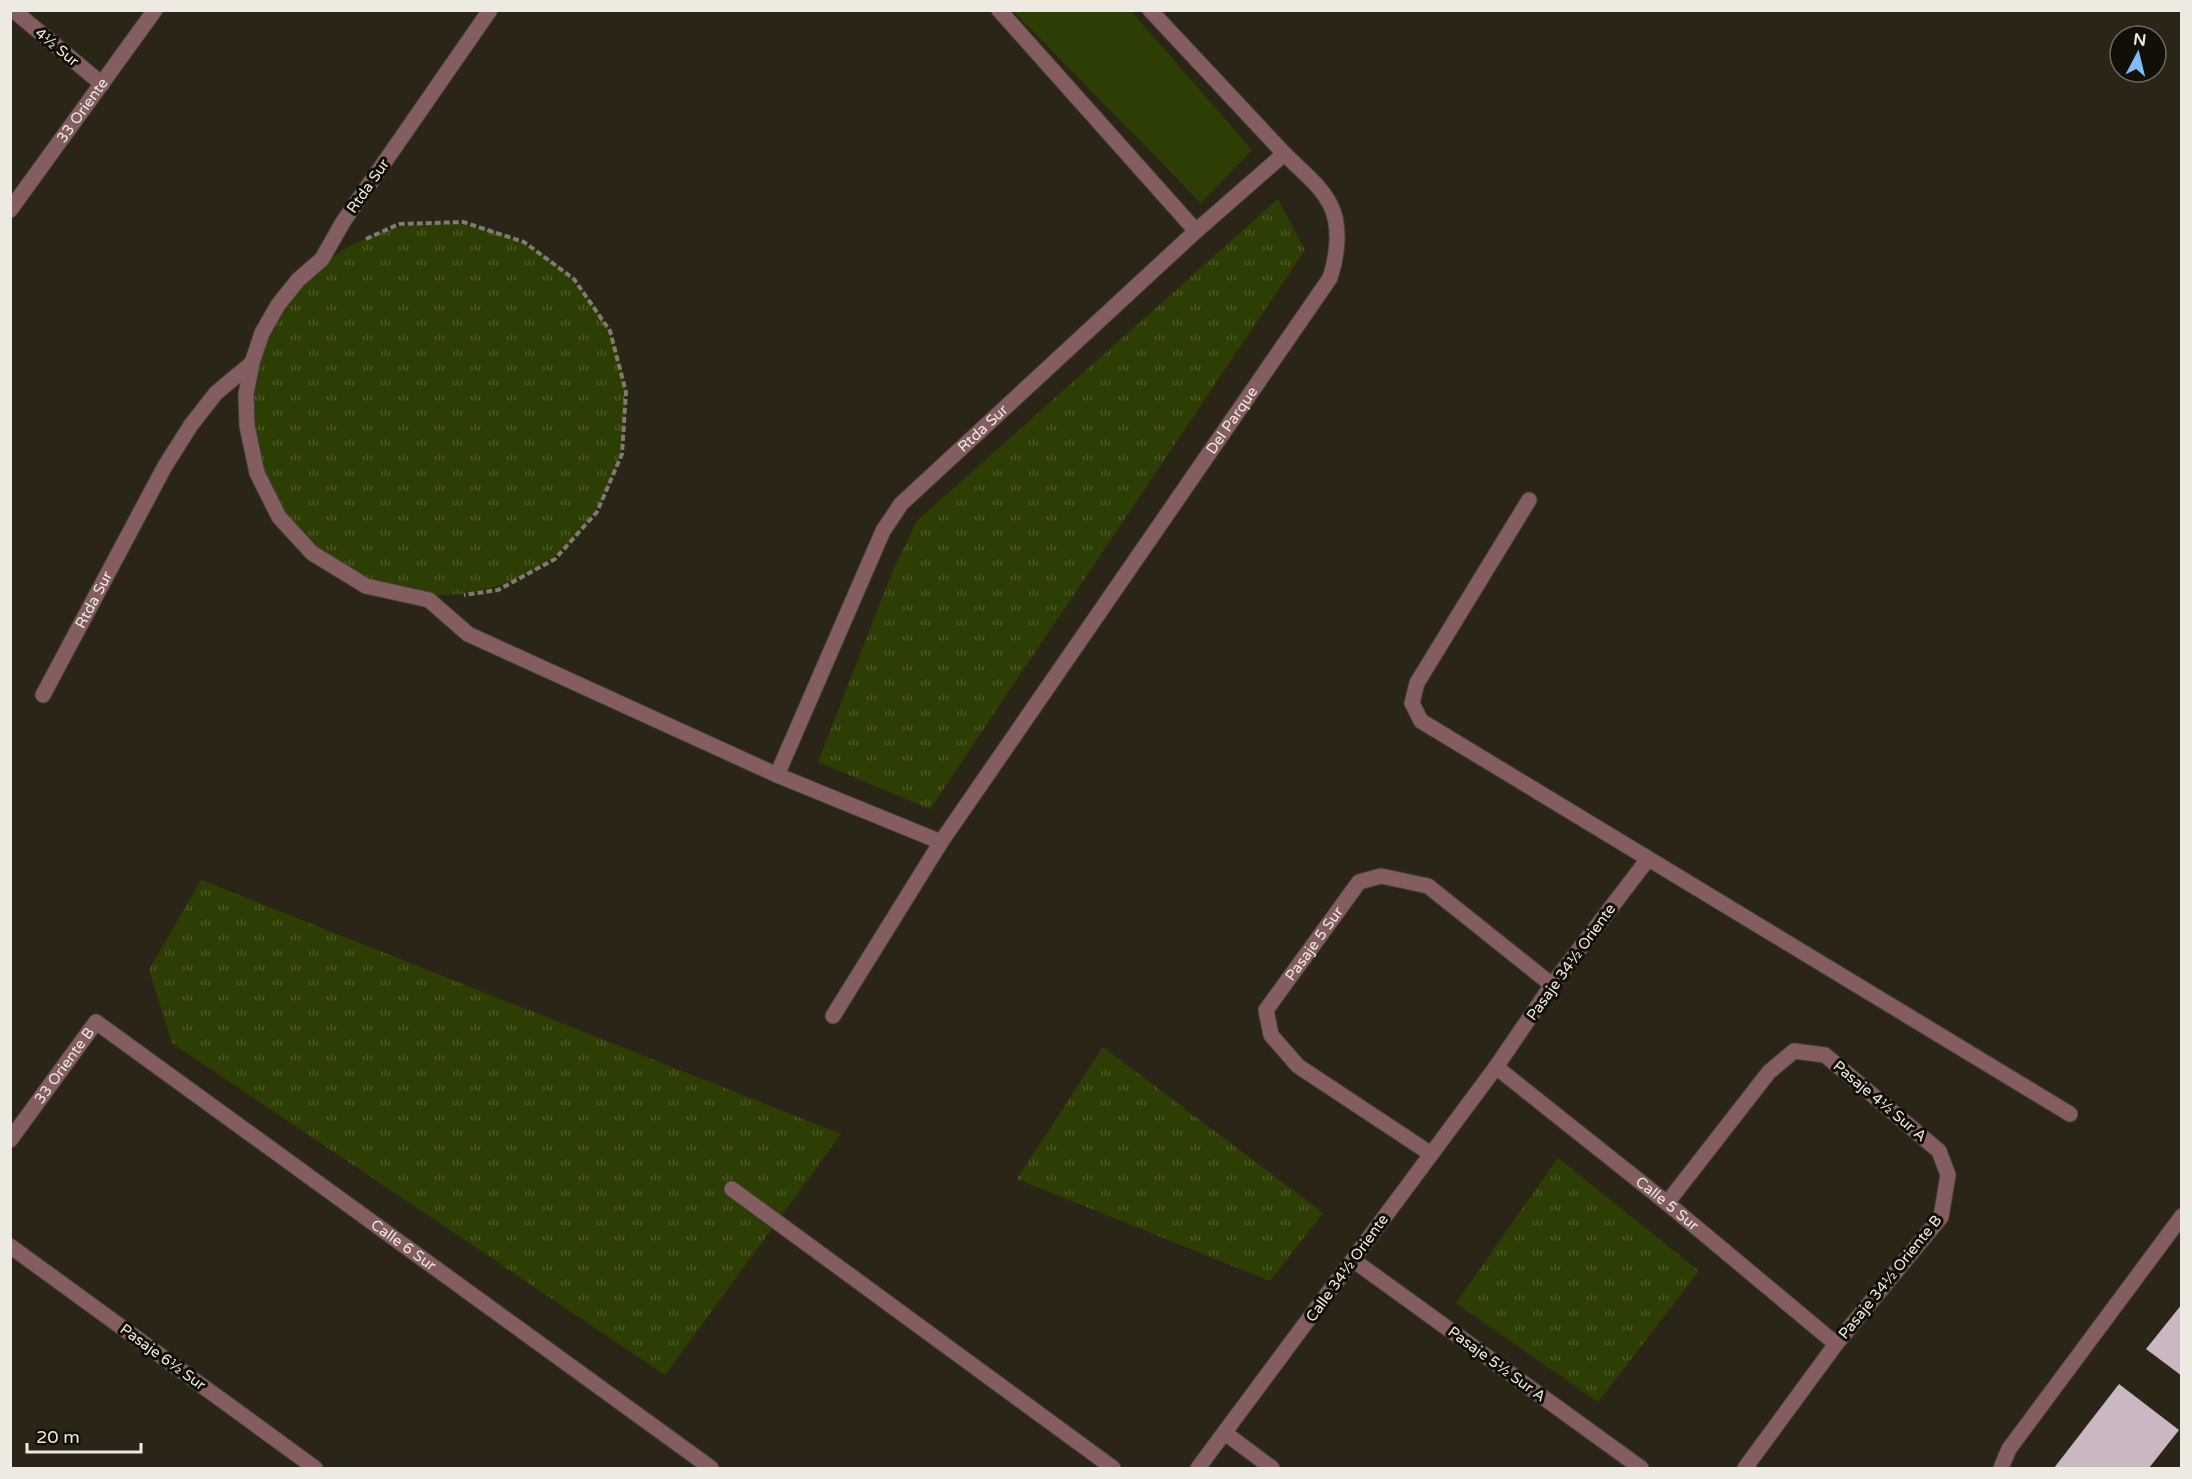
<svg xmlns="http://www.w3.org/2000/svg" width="2192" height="1479" font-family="'Varela Round',sans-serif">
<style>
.grass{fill:#2d3e05}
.park{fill:url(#park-tufts)}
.building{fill:#cab7c2}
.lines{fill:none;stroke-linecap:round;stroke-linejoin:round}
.service-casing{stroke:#454133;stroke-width:17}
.minor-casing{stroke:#454133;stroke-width:17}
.path{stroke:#7f7b6f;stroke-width:4;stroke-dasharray:6 3;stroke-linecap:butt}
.service{stroke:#835d60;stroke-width:15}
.minor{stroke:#835d60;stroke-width:15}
.labels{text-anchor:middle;stroke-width:6;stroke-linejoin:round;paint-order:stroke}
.street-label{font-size:15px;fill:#edeae1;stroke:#110f08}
</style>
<defs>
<pattern id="park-tufts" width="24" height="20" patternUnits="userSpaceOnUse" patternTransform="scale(1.5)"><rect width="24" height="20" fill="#2d3e05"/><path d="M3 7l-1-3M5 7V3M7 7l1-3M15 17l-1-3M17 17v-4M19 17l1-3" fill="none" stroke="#4c5a29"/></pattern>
</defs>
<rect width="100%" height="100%" fill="#2a2517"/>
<!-- grass -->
<polygon class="grass" points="1013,11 1131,11 1252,150 1201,203"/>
<!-- park -->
<g class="park">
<polygon points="1278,199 1305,250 930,809 818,762 893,570 917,521"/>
<circle cx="440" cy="409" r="186"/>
<polygon points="201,880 841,1134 665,1375 172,1043 149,970"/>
<polygon points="1103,1047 1323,1213 1270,1281 1017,1179"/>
<polygon points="1558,1158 1699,1271 1598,1402 1456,1303"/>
</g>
<!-- building -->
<g class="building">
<polygon points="2182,1304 2182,1376 2146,1349"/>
<polygon points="2119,1384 2179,1430 2149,1468 2054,1468"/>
</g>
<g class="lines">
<!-- service casing -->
<g class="service-casing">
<polyline id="service" points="2001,1468 2009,1449 2182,1216"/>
</g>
<!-- minor casing -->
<g class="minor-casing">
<g id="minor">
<polyline points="13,10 102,84"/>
<polyline points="490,10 343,222 322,259 298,280 278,305 262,333 252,363 246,394 247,426 257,473 279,517 312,553 366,586 429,600 468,634 777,775 941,842"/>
<polyline points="999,10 1196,231"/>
<path id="s1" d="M10 210 155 10"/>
<polyline points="1529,500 1417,683 1412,703 1421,721 2070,1114"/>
<path id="s2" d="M43 695 165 466 191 425 216 393 252 363"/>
<path id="s3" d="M777 775 883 531 901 504 1196 231 1284 154"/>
<path id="s4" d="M833 1016 941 842 1330 278C1337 257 1341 227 1331 206 1319 182 1297 168 1279 148 1236 102 1193 56 1150 10"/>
<path id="s5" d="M1496 1067 1667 1203 1836 1344"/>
<path id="s6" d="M10 1140 96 1022 711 1468"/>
<path id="s7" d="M1431 1154 1298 1066 1271 1035 1266 1010 1359 882 1381 876 1428 886 1552 985"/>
<polyline points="732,1189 1113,1468"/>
<polyline points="1667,1203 1769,1072 1794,1051 1825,1055 1939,1151 1948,1175 1941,1217 1836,1344 1745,1468"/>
<polyline points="10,1246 315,1468"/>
<polyline points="1353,1260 1641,1468"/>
<polyline points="1225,1433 1272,1468"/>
<polyline points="1198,1468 1496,1067 1552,985 1648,859"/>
</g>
</g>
<!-- path -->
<polyline class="path" points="366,239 399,224 463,222 524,242 574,279 610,331 626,392 622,454 597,512 555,559 498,590 464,595"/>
<!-- service -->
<use href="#service" class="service"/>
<!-- minor -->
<use href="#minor" class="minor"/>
</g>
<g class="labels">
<!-- street labels -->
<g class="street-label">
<text transform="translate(57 47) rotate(39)" y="5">4½ Sur</text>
<text dy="5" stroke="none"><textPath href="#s1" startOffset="123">33 Oriente</textPath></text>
<text transform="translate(368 186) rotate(-55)" y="5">Rtda Sur</text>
<text dy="5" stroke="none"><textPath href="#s4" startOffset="717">Del Parque</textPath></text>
<text dy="5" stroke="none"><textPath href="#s3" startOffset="410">Rtda Sur</textPath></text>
<text dy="5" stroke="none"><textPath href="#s2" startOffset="108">Rtda Sur</textPath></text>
<text dy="5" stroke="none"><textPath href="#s7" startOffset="308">Pasaje 5 Sur</textPath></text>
<text transform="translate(1571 962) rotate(-54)" y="5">Pasaje 34½ Oriente</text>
<text dy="5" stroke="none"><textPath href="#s6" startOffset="92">33 Oriente B</textPath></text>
<text transform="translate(1880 1101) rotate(40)" y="5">Pasaje 4½ Sur A</text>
<text dy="5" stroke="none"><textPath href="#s5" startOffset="219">Calle 5 Sur</textPath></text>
<text dy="5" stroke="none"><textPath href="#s6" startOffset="526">Calle 6 Sur</textPath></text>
<text transform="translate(1347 1268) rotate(-54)" y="5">Calle 34½ Oriente</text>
<text transform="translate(1890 1277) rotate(-51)" y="5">Pasaje 34½ Oriente B</text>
<text transform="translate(163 1357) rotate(36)" y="5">Pasaje 6½ Sur</text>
<text transform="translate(1497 1364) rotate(36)" y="5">Pasaje 5½ Sur A</text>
</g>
</g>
<!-- border -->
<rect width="2192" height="1479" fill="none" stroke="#edeae1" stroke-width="24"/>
<!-- north arrow -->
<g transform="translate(2138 54) rotate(7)"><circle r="28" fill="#110f08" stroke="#69675f" stroke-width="1.5"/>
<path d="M0-4.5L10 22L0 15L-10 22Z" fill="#81bcfa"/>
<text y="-9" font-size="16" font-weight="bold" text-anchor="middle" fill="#edeae1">N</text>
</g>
<!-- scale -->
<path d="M27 1443v9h114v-9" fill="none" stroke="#edeae1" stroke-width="3"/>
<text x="36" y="1443" font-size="18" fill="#edeae1" stroke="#110f08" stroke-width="4.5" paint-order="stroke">20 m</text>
</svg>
